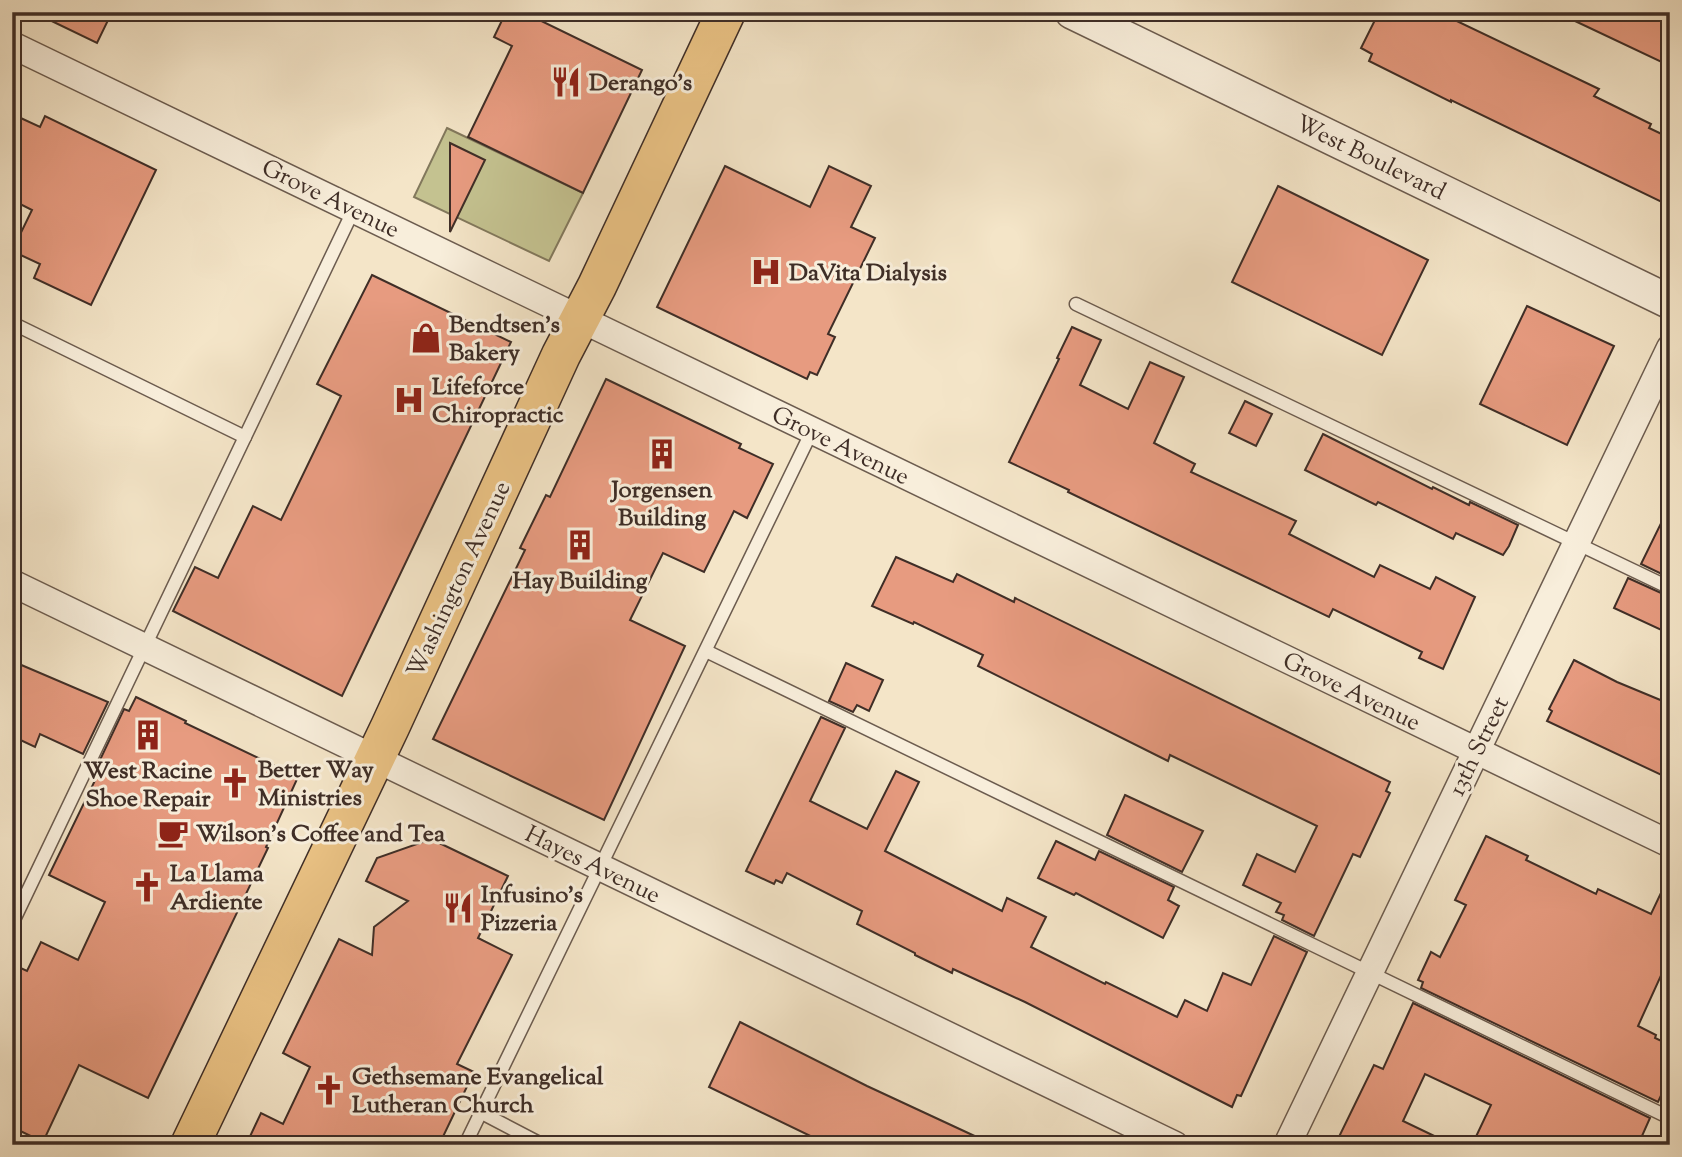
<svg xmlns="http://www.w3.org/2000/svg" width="1682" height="1157" font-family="'Sorts Mill Goudy',serif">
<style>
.grass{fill:#c4c290;stroke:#82785c;stroke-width:2}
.building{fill:#e79b80;stroke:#3f2e27;stroke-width:2}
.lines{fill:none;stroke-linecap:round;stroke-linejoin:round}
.service-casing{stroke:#6c5c4f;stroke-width:15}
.minor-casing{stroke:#6c5c4f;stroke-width:29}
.tertiary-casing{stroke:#6c5c4f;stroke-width:36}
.primary-casing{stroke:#3f2e27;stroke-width:41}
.service{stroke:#f8eedb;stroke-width:12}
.minor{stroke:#f8eedb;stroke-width:26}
.tertiary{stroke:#f8eedb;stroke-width:33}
.primary{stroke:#eac284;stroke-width:38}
.labels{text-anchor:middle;stroke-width:6;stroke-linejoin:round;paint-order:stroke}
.poi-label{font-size:24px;font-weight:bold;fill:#3f2e27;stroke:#f8eedb;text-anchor:start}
.street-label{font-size:24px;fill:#3f2e27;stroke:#f8eedb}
</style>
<rect width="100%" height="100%" fill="#f4e5c8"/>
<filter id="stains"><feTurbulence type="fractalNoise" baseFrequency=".00286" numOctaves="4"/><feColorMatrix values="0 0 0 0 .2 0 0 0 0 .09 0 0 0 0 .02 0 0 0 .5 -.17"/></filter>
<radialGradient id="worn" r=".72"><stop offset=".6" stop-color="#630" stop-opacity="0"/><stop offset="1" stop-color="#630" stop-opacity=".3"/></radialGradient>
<!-- grass -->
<polygon class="grass" points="447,128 583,193 549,261 414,197"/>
<!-- building -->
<g class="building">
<polygon points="33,12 112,12 97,43"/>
<polygon points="506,12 523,12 642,70 583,193 468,137 512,46 494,37"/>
<polygon points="1379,12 1438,12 1599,89 1594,96 1651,124 1649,128 1670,138 1670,206 1451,100 1451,102 1369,61 1372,54 1361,48"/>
<polygon points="1556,12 1643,12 1670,25 1670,66"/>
<polygon points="12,114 40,127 45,116 156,170 91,305 34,278 40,264 12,251 32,210 12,200"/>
<polygon points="450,143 485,160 450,232"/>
<polygon points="725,166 810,207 829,166 871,186 851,227 875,238 828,334 835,337 817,375 810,372 807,379 657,307"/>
<polygon points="1278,186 1428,260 1382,355 1232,282"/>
<polygon points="372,275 511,342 342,696 173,611 195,567 218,578 253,506 281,520 341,396 317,384"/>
<polygon points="1527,306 1614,346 1567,445 1480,404"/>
<polygon points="1072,327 1101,340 1080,385 1128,409 1150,362 1184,377 1154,443 1195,464 1191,472 1296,521 1289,534 1374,577 1380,565 1430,589 1436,577 1475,597 1443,669 1419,658 1422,652 1333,609 1329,617 1095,505 1068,492 1069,490 1009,462 1059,359 1057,358"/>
<polygon points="606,379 741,444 739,448 773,464 747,518 734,511 704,572 663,553 630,620 685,646 604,820 433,739 525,550 520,548 546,495 550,497"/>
<polygon points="1245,401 1272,414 1256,446 1229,433"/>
<polygon points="1323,434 1432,489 1433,487 1469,505 1470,502 1518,525 1509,546 1503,555 1456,533 1453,539 1378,502 1376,505 1305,470"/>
<polygon points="1670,505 1670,578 1641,564"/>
<polygon points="896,557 953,582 957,574 1014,602 1015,598 1390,782 1386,791 1390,793 1360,857 1353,854 1314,936 1282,920 1284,915 1276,912 1281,903 1243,885 1257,854 1295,872 1317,826 1170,755 1168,761 978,666 983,655 914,622 913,624 872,606"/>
<polygon points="1628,578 1670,597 1670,634 1614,608"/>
<polygon points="1574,660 1617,682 1670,704 1670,779 1547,721 1552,711 1549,709"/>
<polygon points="12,661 108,702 83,754 40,734 35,747 12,736"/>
<polygon points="846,663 883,680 869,711 857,705 853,712 829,701"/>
<polygon points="136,697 186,721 185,723 298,777 266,847 268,848 148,1098 79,1065 43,1142 12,1127 12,964 27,971 41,942 78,960 105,902 49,875 103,764 99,762 124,709 129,711"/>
<polygon points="821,717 845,728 810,801 867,829 896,771 919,782 885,851 1002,911 1007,898 1046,917 1031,947 1105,984 1106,982 1177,1017 1185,1000 1207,1011 1223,973 1251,985 1274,936 1307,952 1241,1096 1237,1095 1232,1107 1025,1002 953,969 952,973 915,955 915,953 857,924 862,911 787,873 782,883 776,880 774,884 746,871"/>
<polygon points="1125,795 1203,831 1182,872 1107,835"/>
<polygon points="1486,836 1528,856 1526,860 1596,894 1598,889 1651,914 1670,874 1670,974 1663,971 1638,1026 1656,1035 1655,1038 1670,1045 1670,1076 1658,1102 1421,988 1423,982 1418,980 1431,952 1440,957 1466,905 1455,900"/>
<polygon points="431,839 508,876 478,938 512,955 457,1064 474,1072 439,1145 246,1145 261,1113 283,1124 310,1067 283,1053 339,939 372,955 374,927 408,901 366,881 377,858"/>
<polygon points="1056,841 1095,860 1099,851 1174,887 1168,900 1179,906 1163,938 1076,893 1074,895 1038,878"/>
<polygon points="1413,1003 1650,1118 1638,1145 1472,1145 1491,1105 1425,1074 1403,1121 1453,1145 1335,1145 1374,1065 1383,1069"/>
<polygon points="740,1022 867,1086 994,1145 829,1145 709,1087"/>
</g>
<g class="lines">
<!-- service casing -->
<g class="service-casing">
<g id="service">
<polyline points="1076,304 1670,588"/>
<polyline points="12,323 245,437"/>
<polyline points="706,651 1670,1118"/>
<polyline points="12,924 354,209"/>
<polyline points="480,1112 543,1145"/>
<polyline points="465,1145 812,431"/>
</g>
</g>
<!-- minor casing -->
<g class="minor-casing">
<g id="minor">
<polyline points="12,45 1670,844"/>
<polyline points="12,583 1175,1145"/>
<polyline points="1287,1145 1670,348"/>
</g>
</g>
<!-- tertiary casing -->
<g class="tertiary-casing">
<polyline id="tertiary" points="1072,12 1670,302"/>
</g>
<!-- primary casing -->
<g class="primary-casing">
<polyline id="primary" points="190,1145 390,727 561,355 597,286 726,12"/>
</g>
<!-- service -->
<use href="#service" class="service"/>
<!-- minor -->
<use href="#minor" class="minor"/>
<!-- tertiary -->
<use href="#tertiary" class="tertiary"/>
<!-- primary -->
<use href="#primary" class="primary"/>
</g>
<!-- icons -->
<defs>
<g id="restaurant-bare" transform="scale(2.415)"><path d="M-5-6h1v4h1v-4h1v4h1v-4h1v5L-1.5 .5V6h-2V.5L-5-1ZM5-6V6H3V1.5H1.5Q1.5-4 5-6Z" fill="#8f2418" stroke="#f8eedb" stroke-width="2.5" paint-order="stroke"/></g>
<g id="hospital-bare" transform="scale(2.415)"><path d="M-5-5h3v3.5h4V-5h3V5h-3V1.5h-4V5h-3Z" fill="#8f2418" stroke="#f8eedb" stroke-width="2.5" paint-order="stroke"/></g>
<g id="shop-bare" transform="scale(2.415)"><path d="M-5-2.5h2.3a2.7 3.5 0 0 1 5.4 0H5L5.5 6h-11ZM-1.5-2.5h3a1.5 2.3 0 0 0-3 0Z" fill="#8f2418" stroke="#f8eedb" stroke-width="2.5" paint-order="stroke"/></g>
<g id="building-bare" transform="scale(2.415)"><path d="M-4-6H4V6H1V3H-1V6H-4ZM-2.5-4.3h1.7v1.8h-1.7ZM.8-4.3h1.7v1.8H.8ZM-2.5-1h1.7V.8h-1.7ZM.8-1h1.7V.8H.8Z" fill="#8f2418" stroke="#f8eedb" stroke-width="2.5" paint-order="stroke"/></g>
<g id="church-bare" transform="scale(2.415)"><path d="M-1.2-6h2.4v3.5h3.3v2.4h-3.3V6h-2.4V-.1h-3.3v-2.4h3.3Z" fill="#8f2418" stroke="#f8eedb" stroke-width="2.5" paint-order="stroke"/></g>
<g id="cafe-bare" transform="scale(2.415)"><path d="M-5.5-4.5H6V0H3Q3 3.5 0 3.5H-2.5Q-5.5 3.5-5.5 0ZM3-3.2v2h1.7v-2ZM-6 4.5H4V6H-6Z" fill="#8f2418" stroke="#f8eedb" stroke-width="2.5" paint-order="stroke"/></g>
</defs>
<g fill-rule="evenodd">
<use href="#restaurant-bare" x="566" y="82"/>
<use href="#hospital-bare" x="766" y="272"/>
<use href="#shop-bare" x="426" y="338"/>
<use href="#hospital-bare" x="409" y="400"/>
<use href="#building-bare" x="662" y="454"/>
<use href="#building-bare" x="580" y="545"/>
<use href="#building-bare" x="148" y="735"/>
<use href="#church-bare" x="235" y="783"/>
<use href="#cafe-bare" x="173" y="833"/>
<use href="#church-bare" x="147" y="887"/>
<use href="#restaurant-bare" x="458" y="908"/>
<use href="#church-bare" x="329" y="1090"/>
</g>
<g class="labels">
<!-- poi labels -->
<g class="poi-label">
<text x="589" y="90">Derango's</text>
<text x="789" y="280">DaVita Dialysis</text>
<text x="449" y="332">Bendtsen's<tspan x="449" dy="28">Bakery</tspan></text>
<text x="432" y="394">Lifeforce<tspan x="432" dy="28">Chiropractic</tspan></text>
<text x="662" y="497" text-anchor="middle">Jorgensen<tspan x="662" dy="28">Building</tspan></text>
<text x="580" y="588" text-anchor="middle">Hay Building</text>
<text x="258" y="777">Better Way<tspan x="258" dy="28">Ministries</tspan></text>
<text x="148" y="778" text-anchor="middle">West Racine<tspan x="148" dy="28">Shoe Repair</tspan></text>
<text x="196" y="841">Wilson's Coffee and Tea</text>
<text x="170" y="881">La Llama<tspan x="170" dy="28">Ardiente</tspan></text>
<text x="481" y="902">Infusino's<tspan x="481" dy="28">Pizzeria</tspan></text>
<text x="352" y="1084">Gethsemane Evangelical<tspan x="352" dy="28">Lutheran Church</tspan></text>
</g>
<!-- street labels -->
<g class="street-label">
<text transform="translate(1371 157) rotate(26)" y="8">West Boulevard</text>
<text transform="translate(331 198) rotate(26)" y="8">Grove Avenue</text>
<text transform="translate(841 445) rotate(26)" y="8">Grove Avenue</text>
<text transform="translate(458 579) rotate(-65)" y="8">Washington Avenue</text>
<text transform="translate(1352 691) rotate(26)" y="8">Grove Avenue</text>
<text transform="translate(1478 746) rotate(-64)" y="8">13th Street</text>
<text transform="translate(593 864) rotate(26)" y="8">Hayes Avenue</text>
</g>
</g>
<!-- margin -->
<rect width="1682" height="1157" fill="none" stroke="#f4e5c8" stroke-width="42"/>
<rect x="14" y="14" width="1654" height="1129" fill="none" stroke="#3f2e27" stroke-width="3.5"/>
<rect x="21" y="21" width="1640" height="1115" fill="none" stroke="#3f2e27" stroke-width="2"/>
<rect width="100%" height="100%" filter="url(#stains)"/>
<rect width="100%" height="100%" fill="url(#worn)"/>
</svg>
